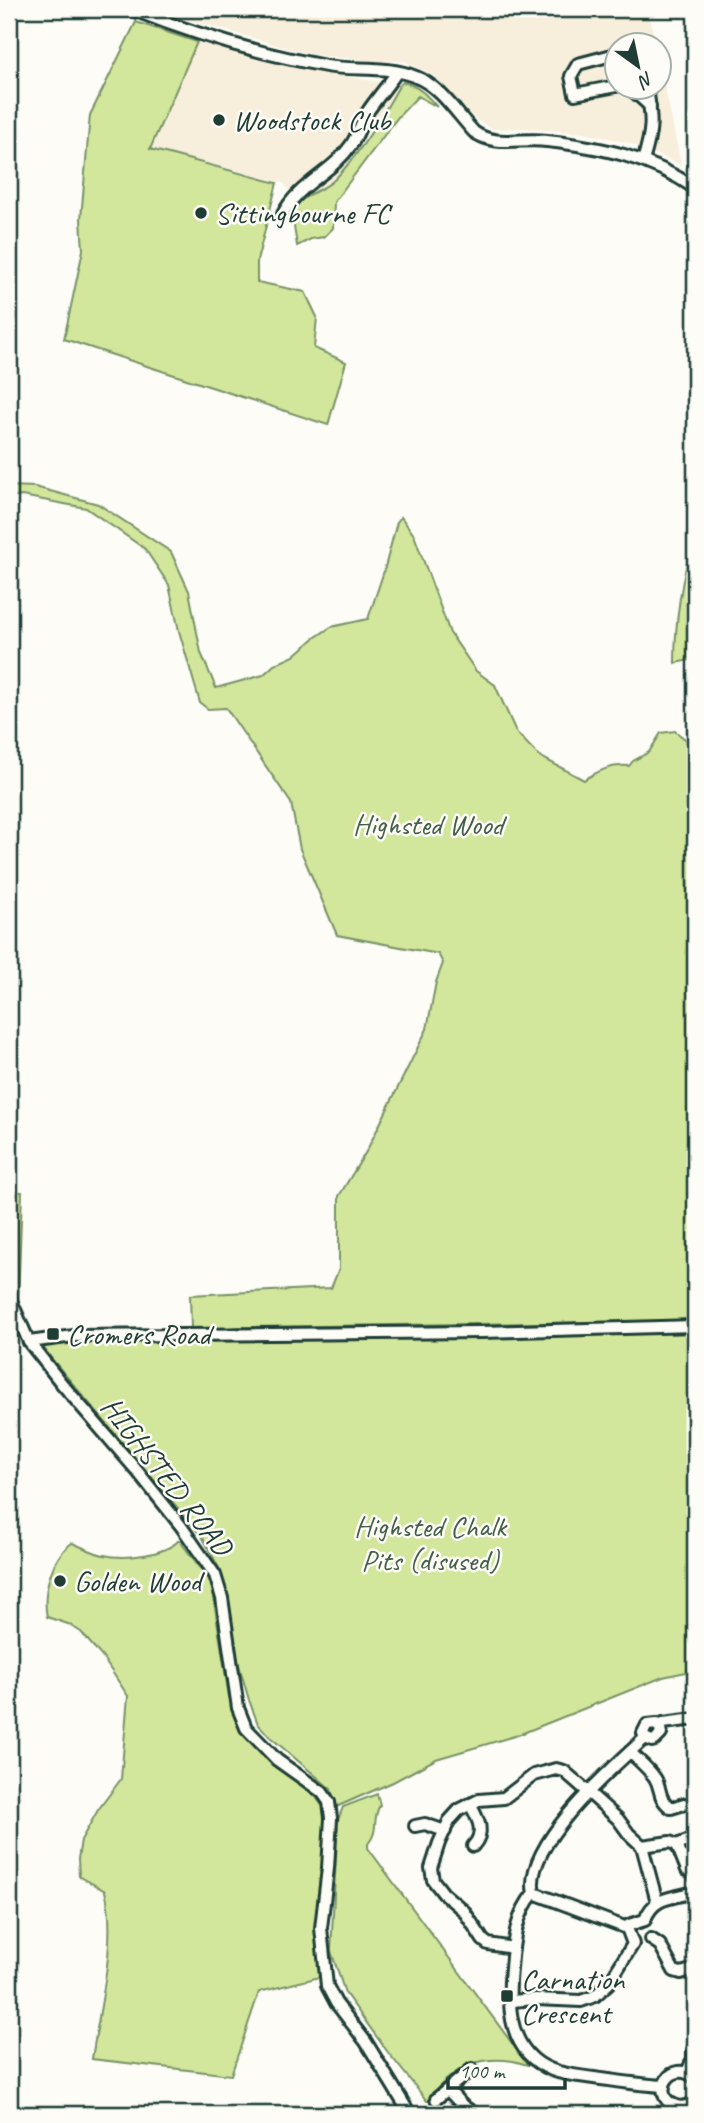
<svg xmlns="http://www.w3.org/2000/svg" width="704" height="2123" font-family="Caveat,sans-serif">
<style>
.built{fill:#f7efdc}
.green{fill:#d2e79b;stroke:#789268;stroke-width:2}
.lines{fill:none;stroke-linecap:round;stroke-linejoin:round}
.minor-casing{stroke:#1f3d34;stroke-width:16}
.minor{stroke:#fdfcf7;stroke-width:10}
.poi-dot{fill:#1f3d34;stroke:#fdfcf7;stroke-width:2.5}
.labels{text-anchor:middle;stroke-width:5;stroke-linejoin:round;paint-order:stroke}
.poi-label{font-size:30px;fill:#1f3d34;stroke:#fdfcf7;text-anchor:start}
.park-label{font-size:30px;fill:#435f49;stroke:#fdfcf7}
.street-label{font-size:30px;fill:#1f3d34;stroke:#fdfcf7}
</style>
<rect width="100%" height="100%" fill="#fdfcf7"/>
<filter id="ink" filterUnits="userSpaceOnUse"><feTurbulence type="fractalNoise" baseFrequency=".0143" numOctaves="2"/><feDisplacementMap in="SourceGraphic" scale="14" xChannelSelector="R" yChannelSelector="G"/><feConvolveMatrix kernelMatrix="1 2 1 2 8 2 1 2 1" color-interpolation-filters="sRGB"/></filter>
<g filter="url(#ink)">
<!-- built -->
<g class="built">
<polygon points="152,9 648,9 656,45 616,46 616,88 658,88 659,58 681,165 629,143 584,133 524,128 493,129 479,122 471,115 434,76 404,61 372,61 322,56 290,49"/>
<polygon points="197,42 319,71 399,86 345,167 331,183 297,204 284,183 150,149"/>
</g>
<!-- green -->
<g class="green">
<polygon points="136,22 197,42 150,149 277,183 257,261 257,282 305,292 317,317 314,348 346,362 328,425 64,339 83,250 81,219 90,115"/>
<path d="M403 82C418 86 427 95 437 107L418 96 398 117 334 202 333 228 324 237 311 239 297 246C296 234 289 214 298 204 307 193 324 190 334 180 357 157 383 115 399 86Z"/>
<path d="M9 486 35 487 98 504 171 552 189 591 201 653 216 688 263 675 274 665 294 656 313 639 331 627 368 619 384 571 397 522 401 517 414 535 450 633 476 671 495 685 516 732 539 756 584 780C598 771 612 764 629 766L633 761 649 752 661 733 675 731 695 747V1321L238 1327 194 1332 191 1327 190 1295 331 1288 339 1269V1196L367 1150 427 1029 436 982 443 963 438 954 337 935 300 849 291 803 226 708 208 709 200 703 179 631 169 585 145 549 86 508 22 496 9 498Z"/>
<path d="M695 538V659L675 663C675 624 681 574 695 538Z"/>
<polygon points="9,1192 22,1192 18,1304 9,1286"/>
<polygon points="695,1330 695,1670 663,1677 518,1735 436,1759 393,1782 336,1807 331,1789 269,1736 258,1724 249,1700 237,1658 220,1570 203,1538 51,1358 41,1344 193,1338"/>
<path d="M179 1540 211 1582 229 1697 244 1733 267 1757 298 1778 315 1796 328 1814 318 1928 320 1977 259 1992 231 2075 92 2059C99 2010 118 1937 105 1891L79 1876 78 1859 81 1840 98 1810 121 1779 128 1696 103 1658 81 1632 68 1624 47 1617C42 1593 51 1558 72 1543 83 1547 93 1553 104 1555 124 1560 166 1555 179 1540Z"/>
<path d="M377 1794 380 1805C371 1821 380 1829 368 1844V1848L528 2065C523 2064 518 2062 513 2061 489 2057 469 2061 451 2076 441 2083 435 2090 429 2101H427L387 2051 345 1993 331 1951 338 1820 343 1807Z"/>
</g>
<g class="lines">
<!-- minor casing -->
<g class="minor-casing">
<g id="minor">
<path d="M131 9C194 34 259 54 326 66 355 71 389 65 416 77 440 86 457 114 474 132 496 148 522 137 547 141 602 147 649 157 695 188"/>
<polyline points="616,54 578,64 571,76 575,94 616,86"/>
<polyline points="630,88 650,106"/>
<path d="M643 161C653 129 652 120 647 88"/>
<path d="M283 214C298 184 332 173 351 145 358 135 361 122 368 111 377 98 388 85 397 72"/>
<polyline points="9,1296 29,1342 62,1384 138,1472 181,1526 215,1575 222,1598 238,1708 246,1728 277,1760 322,1792 329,1802 331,1818 328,1868 321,1928 327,1986 336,2003 366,2042 410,2114"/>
<polyline points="29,1342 74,1336 482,1332 695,1326"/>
<polyline points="658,1726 663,1723 695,1719"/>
<path d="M645 1738 652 1741 655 1740 661 1734 660 1728 657 1724 647 1725 643 1733 645 1738C613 1767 522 1846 534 1893 516 1913 513 1942 511 1968 507 2008 509 2053 552 2070 565 2075 580 2076 594 2078 617 2081 640 2085 664 2086"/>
<path d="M630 1752C638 1760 648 1768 655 1778 662 1789 657 1798 671 1808L684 1804"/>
<path d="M470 1804C478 1819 486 1832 473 1846"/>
<polyline points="415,1826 425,1824 445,1831"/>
<polyline points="677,1845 695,1838"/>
<polyline points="642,1846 670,1842 677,1845 687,1870"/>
<polyline points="642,1846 657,1902"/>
<polyline points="695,1876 695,1877"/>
<polyline points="534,1893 627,1928"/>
<path d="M627 1928 629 1925 645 1920C653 1896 673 1898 695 1892"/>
<polyline points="651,1939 660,1945 674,1971 681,1973 695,1969"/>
<polyline points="513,1948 488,1944 483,1940 464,1911 443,1893 433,1880 431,1868 439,1843 449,1821 459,1810 479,1800 504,1798 534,1775 556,1769 564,1771 588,1792 618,1819 629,1834 642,1846"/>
<polyline points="511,2001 536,1999 581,2001 595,1996 609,1983 633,1944 627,1928"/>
<polyline points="687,2072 693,2059 693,2050"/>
<path d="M695 2078C671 2057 650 2095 674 2105 682 2109 689 2106 695 2101"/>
<polyline points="448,2090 462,2105 475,2114"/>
<polyline points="436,2099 472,2069"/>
</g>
</g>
<!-- minor -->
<use href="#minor" class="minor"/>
</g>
</g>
<!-- markers -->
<g class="poi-dot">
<circle cx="219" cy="120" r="7"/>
<circle cx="201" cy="213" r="7"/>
<rect x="46" y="1327" width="14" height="14" rx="3.5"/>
<circle cx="60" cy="1581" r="7"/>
<rect x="500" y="1989" width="14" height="14" rx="3.5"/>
</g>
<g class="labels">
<!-- poi labels -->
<g class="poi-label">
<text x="233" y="130">Woodstock Club</text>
<text x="215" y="223">Sittingbourne FC</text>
<text x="67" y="1344">Cromers Road</text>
<text x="74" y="1591">Golden Wood</text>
<text x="521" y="1989">Carnation<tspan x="521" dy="34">Crescent</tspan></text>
</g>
<!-- park labels -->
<g class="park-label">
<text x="428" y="834">Highsted Wood</text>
<text x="430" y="1536">Highsted Chalk<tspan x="430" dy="34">Pits (disused)</tspan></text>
</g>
<!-- street labels -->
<g class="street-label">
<text transform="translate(167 1476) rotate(52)" y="10">HIGHSTED ROAD</text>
</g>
</g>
<!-- margin -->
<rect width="704" height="2123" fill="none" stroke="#fdfcf7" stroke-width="35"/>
<rect x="18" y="18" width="669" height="2088" fill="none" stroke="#1f3d34" stroke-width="2.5" filter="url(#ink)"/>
<!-- north arrow -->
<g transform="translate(638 66) rotate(147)"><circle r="33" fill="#fdfcf7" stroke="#a4b0a9" stroke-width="2"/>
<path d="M0-5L12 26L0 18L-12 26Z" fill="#1f3d34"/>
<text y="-10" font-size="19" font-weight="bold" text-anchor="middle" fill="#1f3d34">N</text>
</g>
<!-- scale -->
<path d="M448 2078v10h117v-10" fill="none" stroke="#1f3d34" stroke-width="3.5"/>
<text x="459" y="2078" font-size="21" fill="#1f3d34" stroke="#fdfcf7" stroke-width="5" paint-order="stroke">100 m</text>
</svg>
